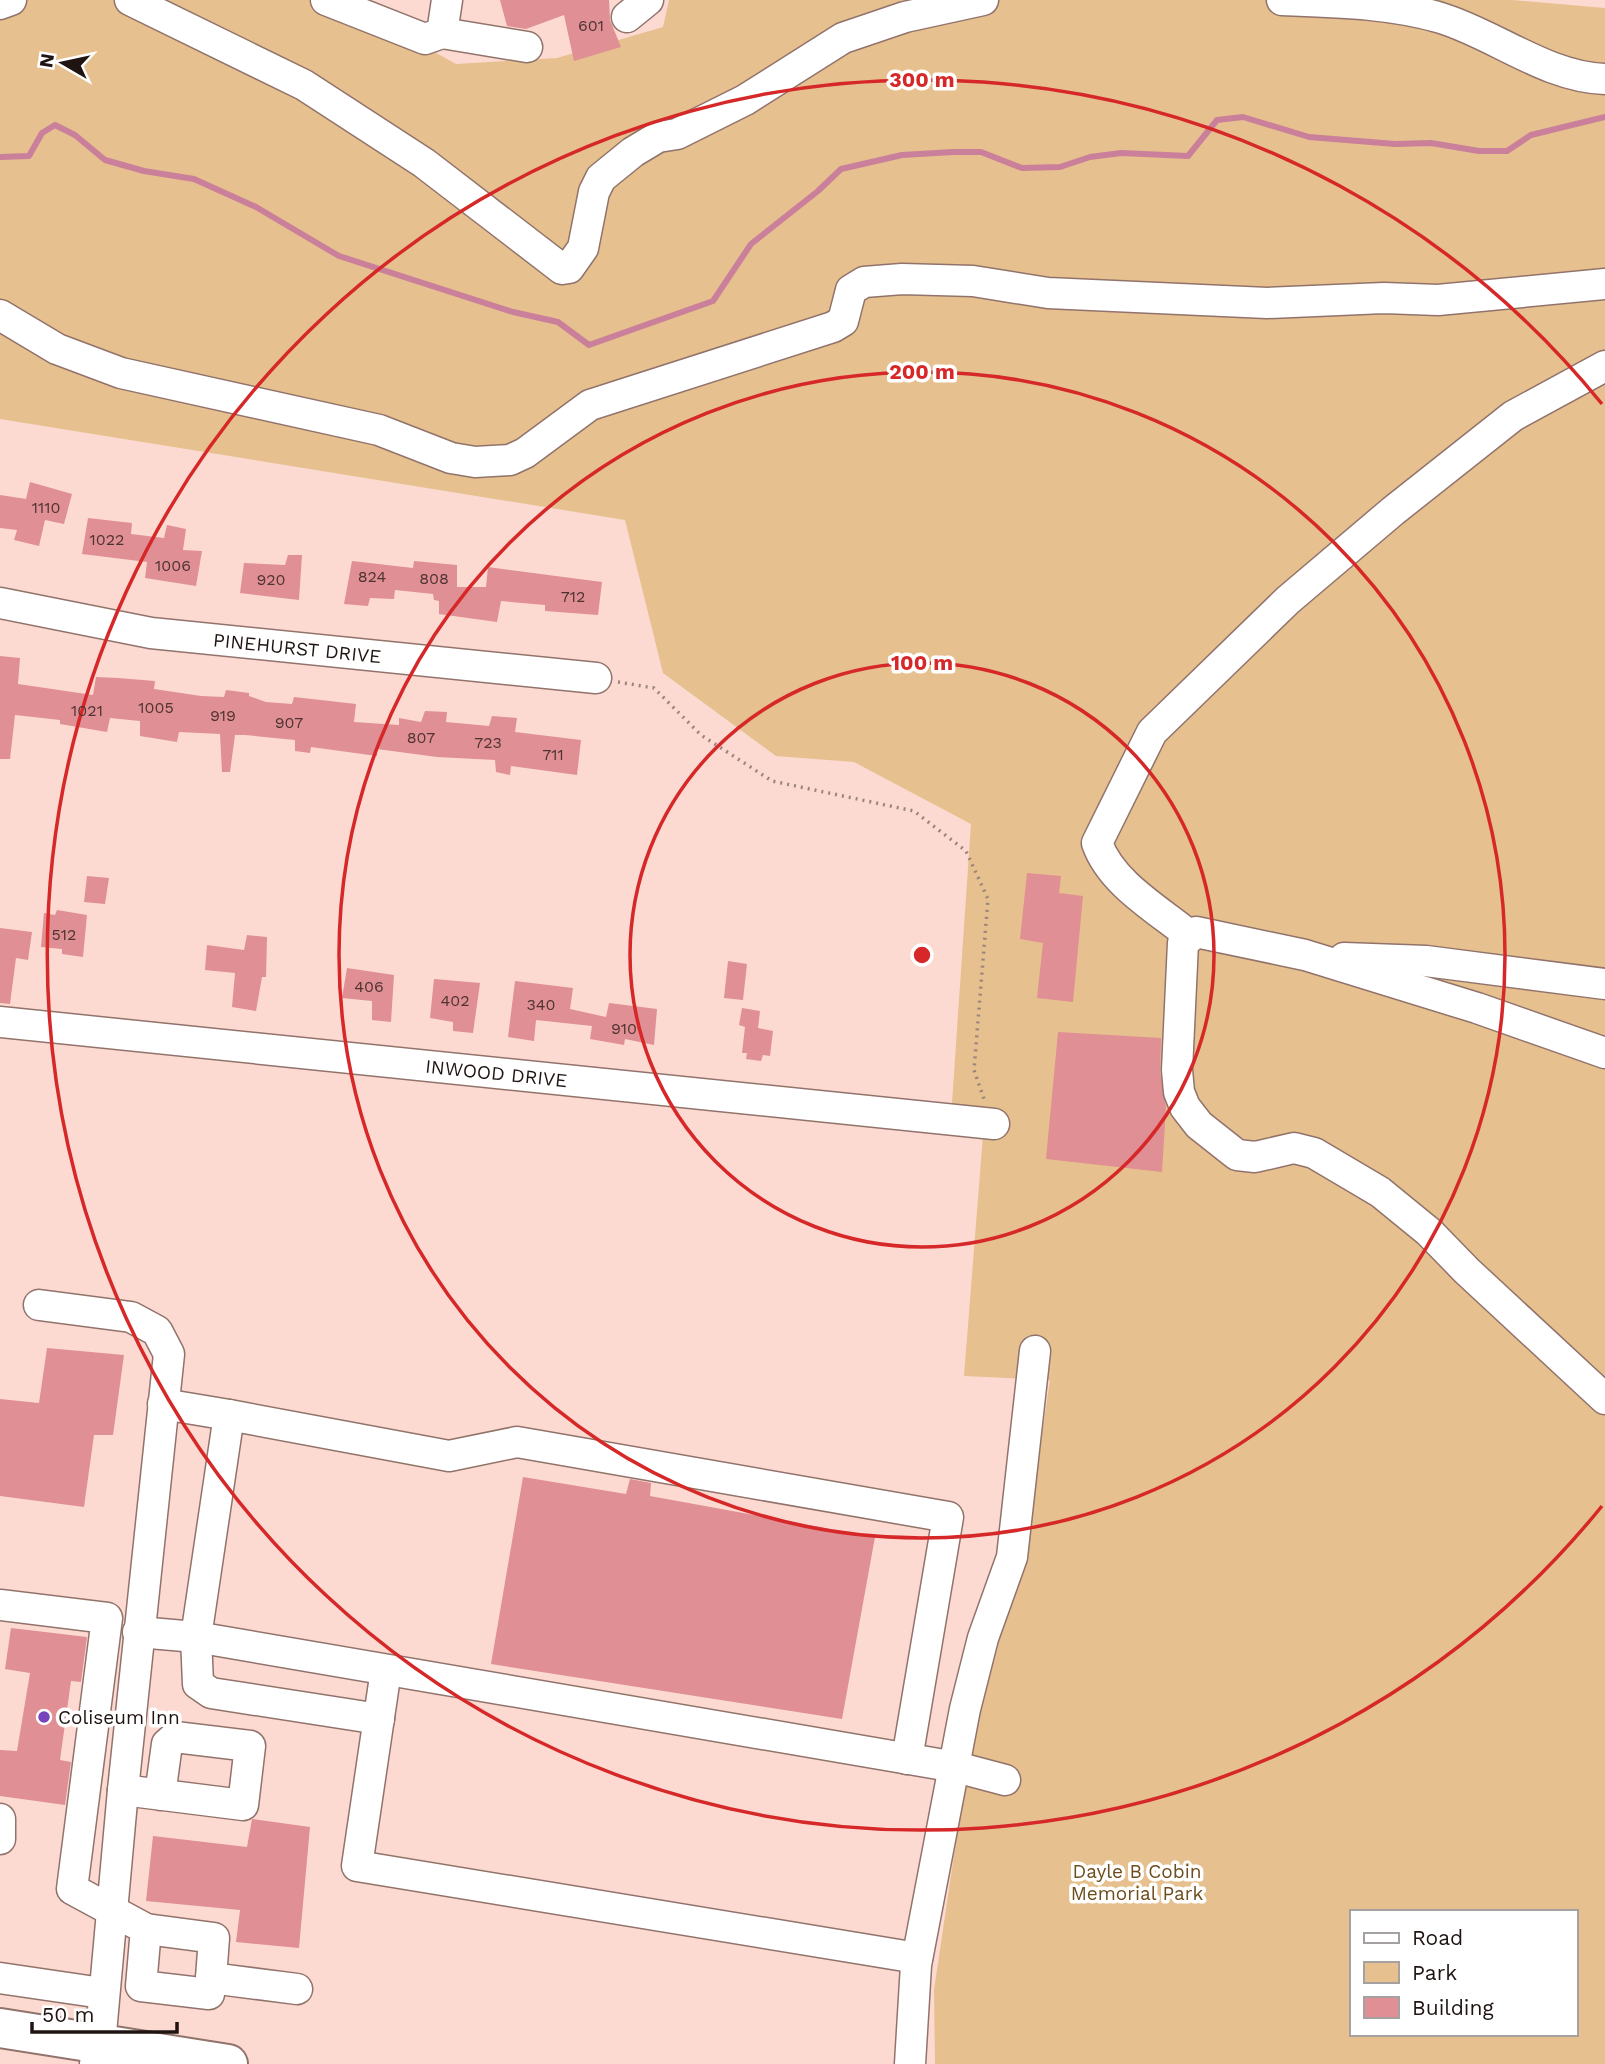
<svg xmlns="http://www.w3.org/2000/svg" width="1605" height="2064" font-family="'Work Sans',sans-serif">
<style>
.green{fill:#e6c08f;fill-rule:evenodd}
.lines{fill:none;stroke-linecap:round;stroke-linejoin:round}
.stream{stroke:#ca7f9a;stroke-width:6}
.building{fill:#e08f94}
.minor-casing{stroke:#91736b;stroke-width:33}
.highway-casing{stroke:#91736b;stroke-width:42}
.path{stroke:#9c847e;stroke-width:3.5;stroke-dasharray:2 5;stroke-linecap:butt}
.minor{stroke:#fff;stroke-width:30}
.highway{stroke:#fff;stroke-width:38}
.ring{fill:none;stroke:#d62828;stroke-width:3.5}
.poi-dot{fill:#7744bc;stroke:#fff;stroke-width:2.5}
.labels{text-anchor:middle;stroke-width:7;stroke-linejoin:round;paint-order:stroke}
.number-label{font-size:16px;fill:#4f3332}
.street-label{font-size:19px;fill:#1f1411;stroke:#fff}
.poi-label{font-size:19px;fill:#1f1411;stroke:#fff;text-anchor:start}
.park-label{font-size:19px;fill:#6e4d1d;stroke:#fff}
.centre{fill:#d62828;stroke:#fff;stroke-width:3.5}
.ring-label{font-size:21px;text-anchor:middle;font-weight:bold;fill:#d62828;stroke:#fff;stroke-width:7;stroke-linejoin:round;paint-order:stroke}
</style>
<rect width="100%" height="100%" fill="#fcdad1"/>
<!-- green -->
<path class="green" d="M0 0H341L456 64 557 58 663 27 669 0H1512L1605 8V2064H935L934 1990 976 1707 1024 1554 1050 1380 964 1376 983 1135 950 1132 971 824 854 762 776 756 663 673 625 520 0 419ZM1351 1912H1575V2034H1351Z"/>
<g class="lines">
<!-- stream -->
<polyline class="stream" points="0,157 29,156 42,133 55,125 75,135 105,160 144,171 194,179 256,207 339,256 513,312 558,322 589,345 713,301 751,244 818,191 841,169 902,155 953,152 981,152 1022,168 1060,167 1090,157 1121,153 1188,156 1217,120 1243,117 1309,137 1395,144 1431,143 1479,151 1507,151 1531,135 1605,117"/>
</g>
<!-- building -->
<g class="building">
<polygon points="500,0 609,0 610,20 621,47 574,61 564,15 526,29 507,26"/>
<polygon points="30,482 72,494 64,524 45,520 39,546 14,540 17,530 0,528 0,495 26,499"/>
<polygon points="88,518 132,523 131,534 164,538 167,525 186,529 183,550 202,551 196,586 145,578 147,562 82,554"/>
<polygon points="288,555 302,555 299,600 240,593 244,563 285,565"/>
<polygon points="352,561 413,568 414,561 457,565 457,587 486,587 488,567 602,582 598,615 545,611 545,605 501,601 497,622 439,614 439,601 434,600 433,594 395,590 394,599 370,598 368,606 344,604"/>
<polygon points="0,656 20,658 18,684 93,695 96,677 118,678 155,681 154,689 201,696 224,697 226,690 249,693 249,696 266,702 292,704 294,697 356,704 354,722 399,725 399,718 421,722 425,711 447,712 446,722 489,726 492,716 517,718 515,732 581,740 577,775 511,766 510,775 496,772 495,760 437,757 377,749 377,756 311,747 310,753 295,751 295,740 245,735 235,735 230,772 222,772 220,734 179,732 177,742 140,736 140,721 110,718 107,732 60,724 60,720 15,715 10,759 0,759"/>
<polygon points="1027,873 1061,876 1059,893 1083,896 1073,1002 1037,998 1043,943 1020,939"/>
<polygon points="87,876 109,878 105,904 84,902"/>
<polygon points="57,910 87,915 83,957 62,954 62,949 41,947 44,913 55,915"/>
<polygon points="0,928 32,932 28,960 16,958 10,1004 0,1003"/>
<polygon points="247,935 267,937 266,977 262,977 256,1011 232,1007 235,973 205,970 207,945 244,950"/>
<polygon points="728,961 747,964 743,1000 724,998"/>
<polygon points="347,968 394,975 391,1022 372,1020 372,1001 342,998"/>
<polygon points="434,979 480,983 473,1033 453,1031 453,1022 430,1018"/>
<polygon points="515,981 573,988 570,1009 606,1017 609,1003 657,1009 654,1045 625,1039 624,1045 590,1039 592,1026 536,1020 534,1041 508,1037"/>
<polygon points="742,1008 760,1011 758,1028 773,1031 770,1056 763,1055 761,1061 746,1059 747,1053 742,1053 745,1027 739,1025"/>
<polygon points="1058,1032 1161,1038 1160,1072 1166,1108 1162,1172 1046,1159"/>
<polygon points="47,1348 124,1355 113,1435 94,1435 84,1507 0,1496 0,1399 39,1403"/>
<polygon points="523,1477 626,1494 630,1479 651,1483 650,1496 875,1537 842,1719 491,1664"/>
<polygon points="11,1628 87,1637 81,1682 71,1681 60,1760 71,1762 65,1805 0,1796 0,1750 17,1751 30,1673 5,1669"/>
<polygon points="252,1819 310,1827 299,1948 236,1942 240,1910 146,1901 153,1836 247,1847"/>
</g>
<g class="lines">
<!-- minor casing -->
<g class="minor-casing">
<g id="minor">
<polyline points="130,0 304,85 424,163 562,269 569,268 583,248 594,192 601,178 633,152 658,137 677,134 745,100 843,38 905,17 983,0"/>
<polyline points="326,0 425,39 442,33 447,0"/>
<path d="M1282 0C1334 2 1391 3 1441 18 1496 35 1546 77 1605 79"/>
<polyline points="0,4 11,0"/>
<polyline points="627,17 648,0"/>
<polyline points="442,33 527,47"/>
<polyline points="0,315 57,349 121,373 379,430 451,458 475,462 510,460 525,453 590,405 833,327 843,321 851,290 864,282 902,279 973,281 1048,293 1267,303 1384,298 1438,300 1605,284"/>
<path id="s1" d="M0 603 151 633 596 678"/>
<path d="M1189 935C1157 909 1111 883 1097 843L1152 732 1288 600 1393 511 1513 416 1605 366"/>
<polyline points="1344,958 1426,961 1605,984"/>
<path id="s2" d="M0 1022 994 1124"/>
<polyline points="1605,1053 1477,1008 1305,955 1196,932 1183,943 1177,1070 1179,1092 1185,1107 1199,1125 1237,1155 1255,1157 1294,1148 1314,1153 1380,1192 1429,1232 1467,1271 1605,1399"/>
<polyline points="39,1305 131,1317 157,1331 169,1354 123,1790 100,2044 95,2064"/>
<polyline points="163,1404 229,1415"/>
<polyline points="0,1605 107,1618 72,1889 146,1929 214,1938 211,1978 297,1989"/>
<polyline points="138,1632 196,1637 956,1767 1005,1780"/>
<polyline points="386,1670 357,1866 917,1958"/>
<polyline points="379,1719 211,1693 198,1684 196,1637 229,1415 449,1456 517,1442 948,1517 907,1759"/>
<polyline points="123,1790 243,1805 250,1746 175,1737 167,1744 160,1795"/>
<polyline points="0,1819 0,1839"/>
<polyline points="146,1929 141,1986 209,1994 211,1978"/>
<polyline points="0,1978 102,1993"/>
<polyline points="910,2064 916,1965 965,1709 983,1638 1012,1557 1035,1351"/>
</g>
</g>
<!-- highway casing -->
<g class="highway-casing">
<polyline id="highway" points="0,2028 228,2064"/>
</g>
<!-- path -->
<polyline class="path" points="618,682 654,688 701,735 772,781 914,811 966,851 988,899 974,1070 984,1099"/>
<!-- minor -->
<use href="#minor" class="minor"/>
<!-- highway -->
<use href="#highway" class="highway"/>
</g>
<!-- distance rings -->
<g class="ring">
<circle cx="922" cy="955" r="292"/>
<circle cx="922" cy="955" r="583"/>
<path d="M1602 1506A875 875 0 1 1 1602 404"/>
</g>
<!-- markers -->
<circle class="poi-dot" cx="44" cy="1717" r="7"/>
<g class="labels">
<!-- number labels -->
<g class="number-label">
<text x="591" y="31">601</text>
<text x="46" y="513">1110</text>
<text x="107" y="545">1022</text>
<text x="173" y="571">1006</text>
<text x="372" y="582">824</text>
<text x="434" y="584">808</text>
<text x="271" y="585">920</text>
<text x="573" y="602">712</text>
<text x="156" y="713">1005</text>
<text x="87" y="716">1021</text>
<text x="223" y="721">919</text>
<text x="289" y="728">907</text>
<text x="421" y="743">807</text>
<text x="488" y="748">723</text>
<text x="553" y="760">711</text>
<text x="64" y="940">512</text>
<text x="369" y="992">406</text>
<text x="455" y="1006">402</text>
<text x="541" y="1010">340</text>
<text x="624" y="1034">910</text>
</g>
<!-- street labels -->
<g class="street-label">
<text dy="7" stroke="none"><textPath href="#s1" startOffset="301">PINEHURST DRIVE</textPath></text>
<text dy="7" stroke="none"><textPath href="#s2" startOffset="499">INWOOD DRIVE</textPath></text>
</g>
<!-- poi labels -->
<g class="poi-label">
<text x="58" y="1724">Coliseum Inn</text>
</g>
<!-- park labels -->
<g class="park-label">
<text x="1137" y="1878">Dayle B Cobin<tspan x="1137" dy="22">Memorial Park</tspan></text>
</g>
</g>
<circle cx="922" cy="955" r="10" class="centre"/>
<g class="ring-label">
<text x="922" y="87">300 m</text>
<text x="922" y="379">200 m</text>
<text x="922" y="670">100 m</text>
</g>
<!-- legend -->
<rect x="1350" y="1910" width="228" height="126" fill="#ffffff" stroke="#a5a1a0" stroke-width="2"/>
<rect x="1364" y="1933" width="35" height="10" fill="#ffffff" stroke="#a5a1a0" stroke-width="2"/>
<text x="1412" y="1945" font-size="21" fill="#1f1411">Road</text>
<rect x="1364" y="1962" width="35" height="21" fill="#e6c08f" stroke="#a5a1a0" stroke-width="2"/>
<text x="1412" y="1980" font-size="21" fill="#1f1411">Park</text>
<rect x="1364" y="1997" width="35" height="21" fill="#e08f94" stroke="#a5a1a0" stroke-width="2"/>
<text x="1412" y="2015" font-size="21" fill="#1f1411">Building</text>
<!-- north arrow -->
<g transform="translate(63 63) rotate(279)" stroke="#ffffff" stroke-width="5" paint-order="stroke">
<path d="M0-5L12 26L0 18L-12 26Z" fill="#1f1411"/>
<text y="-10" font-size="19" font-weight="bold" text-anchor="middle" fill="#1f1411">N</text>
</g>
<!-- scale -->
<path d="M32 2022v10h145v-10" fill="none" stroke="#1f1411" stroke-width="3.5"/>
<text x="42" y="2022" font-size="21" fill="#1f1411" stroke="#ffffff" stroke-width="5" paint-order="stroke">50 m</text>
</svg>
